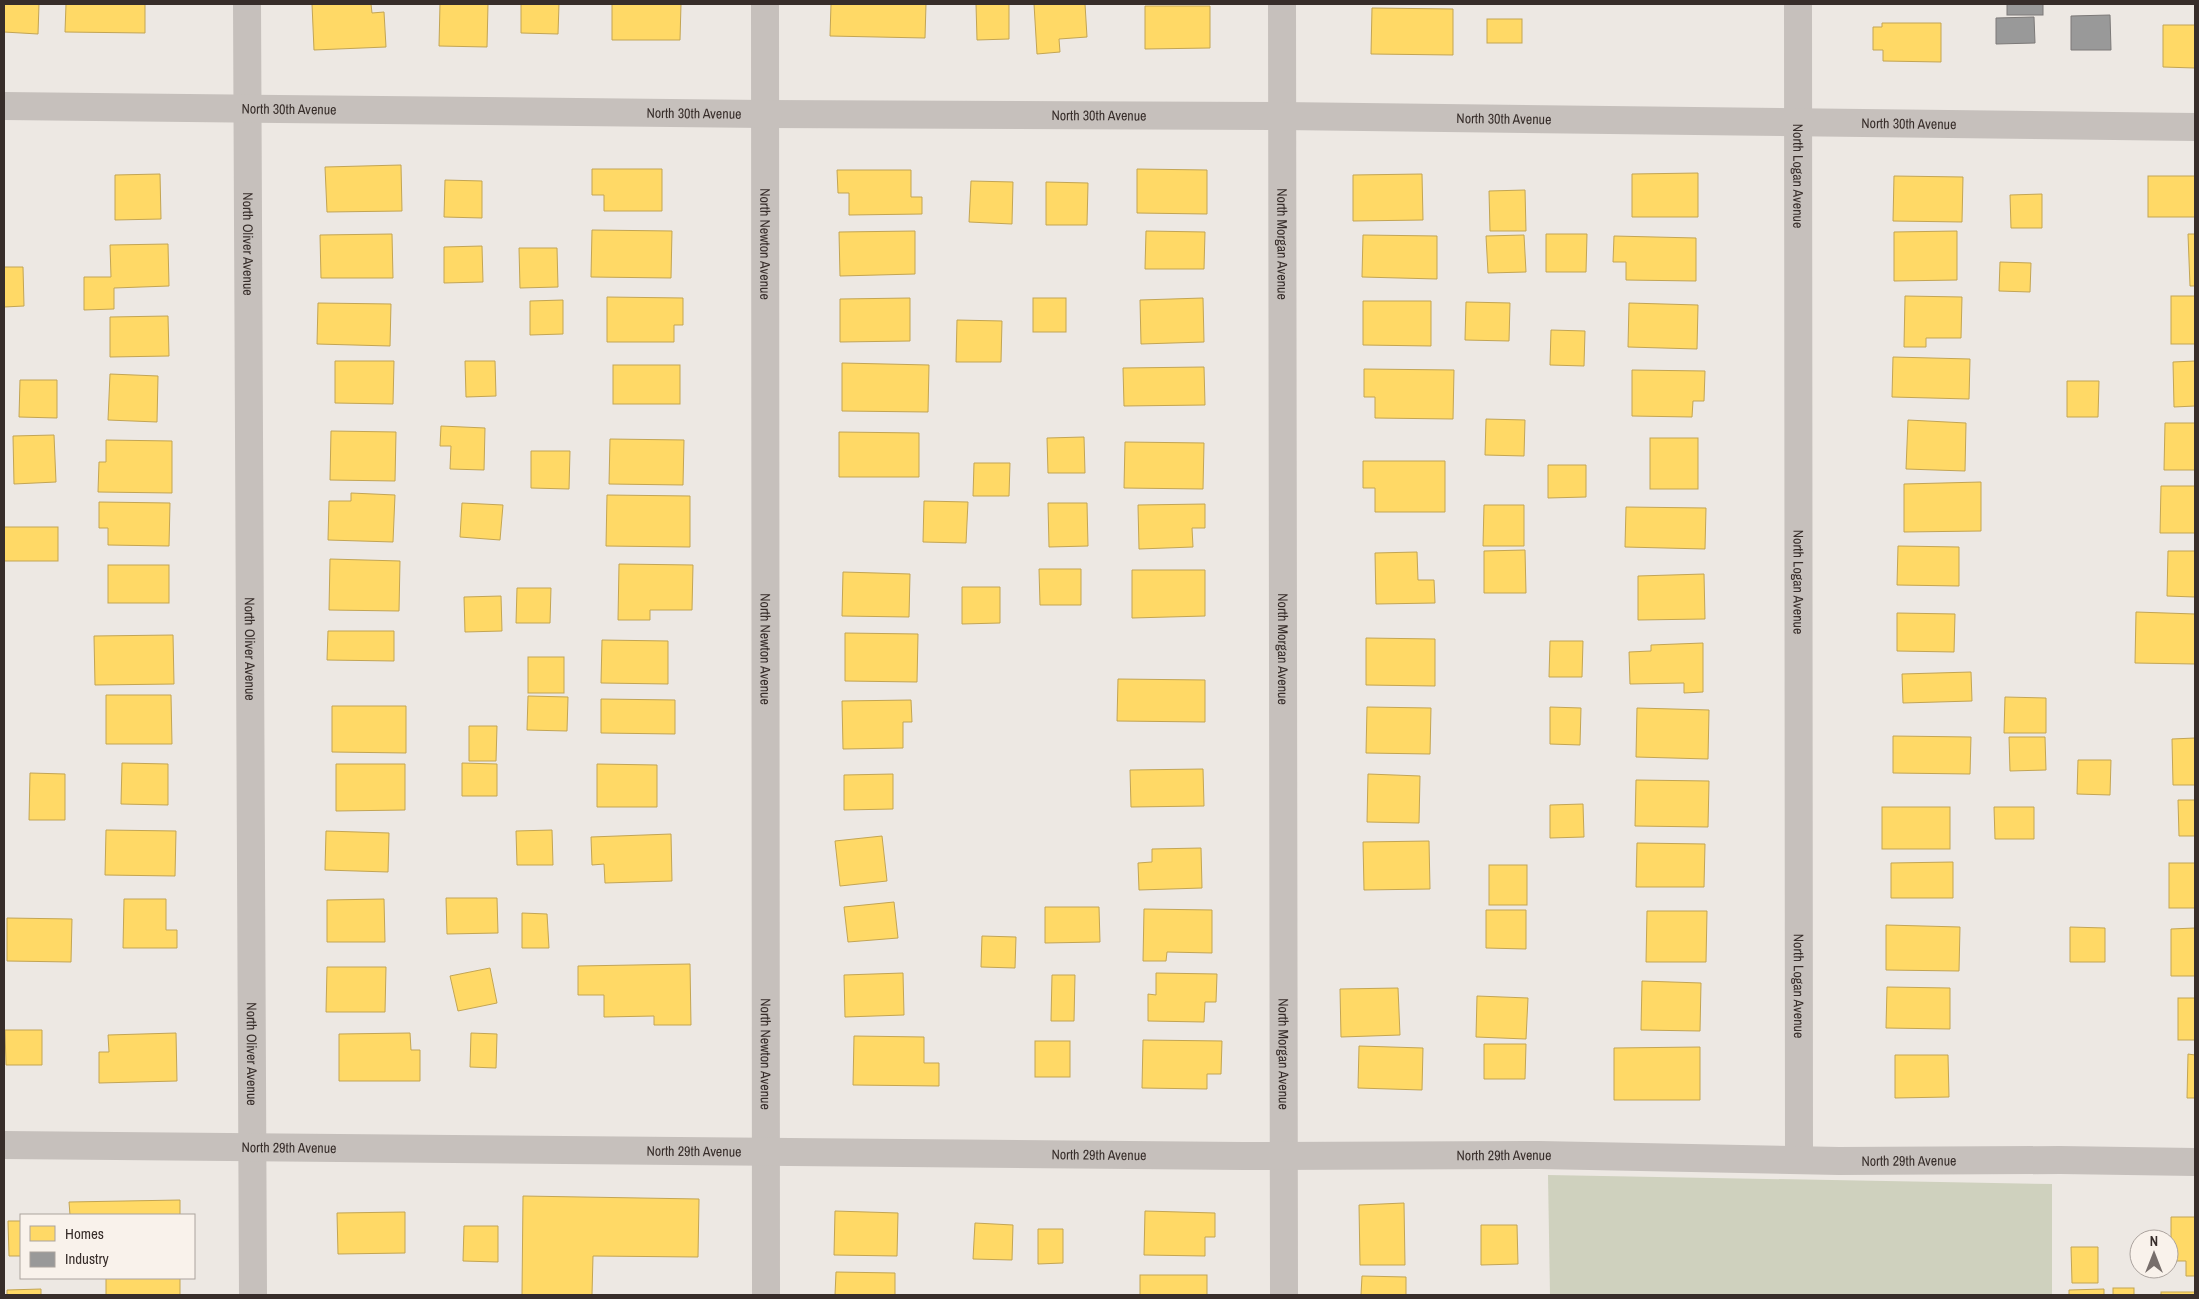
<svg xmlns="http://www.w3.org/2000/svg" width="2199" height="1299" font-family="'Archivo Narrow',sans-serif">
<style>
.green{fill:#cfd1be}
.homes{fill:#ffd966;stroke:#c3a554}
.industry{fill:#999;stroke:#7c7978}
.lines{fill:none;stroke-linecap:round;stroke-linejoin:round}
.minor{stroke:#c6c0bc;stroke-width:28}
.labels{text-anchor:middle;stroke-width:5;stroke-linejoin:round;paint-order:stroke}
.street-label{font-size:14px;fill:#372d2a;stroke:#f9f2eb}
</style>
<rect width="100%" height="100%" fill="#ede8e3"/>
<!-- green -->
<polygon class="green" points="1548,1175 2052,1184 2052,1295 1550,1295"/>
<!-- homes -->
<g class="homes">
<polygon points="4,4 39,4 38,34 4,32"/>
<polygon points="66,4 145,4 145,33 65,32"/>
<polygon points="312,4 371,4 372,13 384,12 386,47 314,50"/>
<polygon points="440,4 488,4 487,47 439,46"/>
<polygon points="521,4 559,4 558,34 521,33"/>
<polygon points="612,4 681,4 680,40 612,40"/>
<polygon points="831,4 926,4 925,38 830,36"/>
<polygon points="976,4 1009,4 1009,39 977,40"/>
<polygon points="1034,4 1085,4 1087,37 1059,39 1060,52 1037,54"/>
<polygon points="1145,6 1210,6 1210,48 1145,49"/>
<polygon points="1372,8 1453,9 1453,55 1371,54"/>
<rect x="1487" y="19" width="35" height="24"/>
<polygon points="1882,23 1941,23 1941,62 1883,61 1883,50 1873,50 1873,27 1882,27"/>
<polygon points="2163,25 2195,25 2195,68 2163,67"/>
<polygon points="401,165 402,211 327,212 325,167"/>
<polygon points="592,169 662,169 662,211 604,211 604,195 592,195"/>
<polygon points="1137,169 1207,170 1207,214 1137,213"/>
<polygon points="837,170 911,170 911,197 922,197 922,214 849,215 849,193 838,193"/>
<polygon points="1698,173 1698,217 1632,217 1632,174"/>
<polygon points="160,174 161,219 115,220 115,175"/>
<polygon points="1422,174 1423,220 1353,221 1353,175"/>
<polygon points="1894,176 1963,177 1962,222 1893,221"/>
<rect x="2148" y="176" width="47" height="41"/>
<polygon points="445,180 482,181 482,218 444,217"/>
<polygon points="971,181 1013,182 1012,224 969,222"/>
<polygon points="1046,182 1088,183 1087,225 1046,225"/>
<polygon points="1525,190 1526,231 1490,231 1489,191"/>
<polygon points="2042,194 2042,228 2011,228 2010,195"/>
<polygon points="592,230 672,231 671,278 591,277"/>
<polygon points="915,231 915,274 840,276 839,232"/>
<polygon points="1146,231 1205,232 1204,269 1145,269"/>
<polygon points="1957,231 1957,280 1894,281 1894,232"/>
<polygon points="392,234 393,278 321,278 320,235"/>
<polygon points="1546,234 1587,234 1586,272 1546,272"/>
<polygon points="2188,234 2195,234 2195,286 2190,286"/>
<polygon points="1363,235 1437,236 1437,279 1362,277"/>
<polygon points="1524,235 1526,272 1488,273 1486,236"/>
<polygon points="1614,236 1696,238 1696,281 1626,280 1626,262 1613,262"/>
<polygon points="168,244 169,286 114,288 114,309 84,310 84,277 111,277 110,245"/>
<polygon points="482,246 483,282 444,283 444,247"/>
<polygon points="519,248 557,248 558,287 520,288"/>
<polygon points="2000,262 2031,263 2030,292 1999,291"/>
<polygon points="4,267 23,267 24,306 4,307"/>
<polygon points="1905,296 1962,297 1961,338 1926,338 1926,347 1904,347"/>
<rect x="2171" y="296" width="24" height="48"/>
<polygon points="607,297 683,298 683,325 674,325 674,342 607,342"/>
<polygon points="910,298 910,341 840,342 840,299"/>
<rect x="1033" y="298" width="33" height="34"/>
<polygon points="1203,298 1204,342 1141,344 1140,300"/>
<polygon points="563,300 563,334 530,335 530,301"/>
<polygon points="1363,301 1431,301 1431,346 1363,345"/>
<polygon points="1466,302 1510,303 1509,341 1465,340"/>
<polygon points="318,303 391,304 390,346 317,344"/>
<polygon points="1629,303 1698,305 1697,349 1628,347"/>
<polygon points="168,316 169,356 110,357 110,317"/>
<polygon points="957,320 1002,321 1001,362 956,362"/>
<polygon points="1551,330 1585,331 1584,366 1550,365"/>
<polygon points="1893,357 1970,359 1969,399 1892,397"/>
<polygon points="335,361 394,361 393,404 335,403"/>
<polygon points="465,361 495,361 496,396 466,397"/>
<polygon points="2195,361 2195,406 2174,407 2173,362"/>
<polygon points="842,363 929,365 928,412 842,411"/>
<rect x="613" y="365" width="67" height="39"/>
<polygon points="1204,367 1205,405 1124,406 1123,368"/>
<polygon points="1364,369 1454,370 1453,419 1375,418 1375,397 1364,397"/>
<polygon points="1632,370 1705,371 1704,401 1693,401 1692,417 1632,416"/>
<polygon points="110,374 158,376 157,422 108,420"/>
<polygon points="20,380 57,380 57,418 19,417"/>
<polygon points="2067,381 2099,381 2098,417 2067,417"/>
<polygon points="1486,419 1525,420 1524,456 1485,455"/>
<polygon points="1908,420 1966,423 1965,471 1906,469"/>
<polygon points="2165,423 2195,423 2195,470 2164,470"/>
<polygon points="441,426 485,428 484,470 450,469 451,446 440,446"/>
<polygon points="331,431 396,432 395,481 330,480"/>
<polygon points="839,432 919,433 919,477 839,477"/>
<polygon points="54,435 56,482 14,484 13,436"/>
<polygon points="1084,437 1085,473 1048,473 1047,438"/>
<rect x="1650" y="438" width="48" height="51"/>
<polygon points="610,439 684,440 683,485 609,484"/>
<polygon points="106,440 172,441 172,493 98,492 99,462 106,462"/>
<polygon points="1125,442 1204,443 1203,489 1124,488"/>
<polygon points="531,451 570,451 569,489 531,488"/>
<polygon points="1363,461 1445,461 1445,512 1375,512 1375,488 1363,488"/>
<polygon points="974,463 1010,463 1009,496 973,496"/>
<polygon points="1548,465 1586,465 1586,497 1548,498"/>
<polygon points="1981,482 1981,531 1904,532 1904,484"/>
<polygon points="2161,486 2195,486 2195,533 2160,533"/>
<polygon points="351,493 395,495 393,542 328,540 329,501 351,501"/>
<polygon points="607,495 690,496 690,547 606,546"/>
<polygon points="924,501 968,502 966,543 923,542"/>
<polygon points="99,502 170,503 169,546 108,545 108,528 99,528"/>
<polygon points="462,503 503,505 500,540 460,537"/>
<polygon points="1048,503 1087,503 1088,546 1049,547"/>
<polygon points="1205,504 1205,528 1192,528 1193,547 1139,549 1138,505"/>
<polygon points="1484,505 1524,505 1524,546 1483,546"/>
<polygon points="1626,507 1706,508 1705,549 1625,547"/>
<rect x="4" y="527" width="54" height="34"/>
<polygon points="1898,546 1959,547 1959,586 1897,585"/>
<polygon points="1525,550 1526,593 1484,593 1484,551"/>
<polygon points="2168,551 2195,551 2195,597 2167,596"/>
<polygon points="1417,552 1418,580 1434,580 1435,603 1376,604 1375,553"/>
<polygon points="330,559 400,561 399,611 329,610"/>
<polygon points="619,564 693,565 692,610 650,610 650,620 618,620"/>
<rect x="108" y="565" width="61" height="38"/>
<polygon points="1039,569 1081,569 1081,605 1040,605"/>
<polygon points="1132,570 1205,570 1205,616 1132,618"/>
<polygon points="843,572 910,574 909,617 842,616"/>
<polygon points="1704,574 1705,619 1638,620 1638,576"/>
<polygon points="962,587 1000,587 1000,623 962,624"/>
<polygon points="517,588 551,588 550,623 516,623"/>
<polygon points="501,596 502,631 465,632 464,597"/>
<polygon points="2136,612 2195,614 2195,664 2135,663"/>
<polygon points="1897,613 1955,614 1954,652 1897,651"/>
<polygon points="328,631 394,631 394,661 327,660"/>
<polygon points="845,633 918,634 917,682 845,681"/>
<polygon points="173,635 174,684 95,685 94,636"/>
<polygon points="1366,638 1435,639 1435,686 1366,685"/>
<polygon points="602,640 668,641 668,684 601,683"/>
<polygon points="1550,641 1583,641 1582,677 1549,677"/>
<polygon points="1703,643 1703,692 1684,693 1684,683 1630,684 1629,652 1651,651 1651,645"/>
<rect x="528" y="657" width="36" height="36"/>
<polygon points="1971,672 1972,701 1903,703 1902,674"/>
<polygon points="1118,679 1205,680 1205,722 1117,721"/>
<polygon points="106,695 171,695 172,744 106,744"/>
<polygon points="528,696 568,697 567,731 527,730"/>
<polygon points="2005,697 2046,698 2046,733 2004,733"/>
<polygon points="601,699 675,700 675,734 601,733"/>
<polygon points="911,700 912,722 903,722 903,748 843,749 842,701"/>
<polygon points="332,706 406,706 406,753 332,752"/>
<polygon points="1367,707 1431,708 1430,754 1366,753"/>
<polygon points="1550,707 1581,708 1580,745 1550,744"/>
<polygon points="1637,708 1709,710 1708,759 1636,757"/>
<polygon points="469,726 497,726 496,761 469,761"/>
<polygon points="1893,736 1971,737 1970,774 1893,773"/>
<polygon points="2009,737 2045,737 2046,770 2010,771"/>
<polygon points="2195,738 2195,785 2173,785 2172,739"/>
<polygon points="2078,760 2111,760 2110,795 2077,794"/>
<polygon points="122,763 168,764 168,805 121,804"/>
<polygon points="462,763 497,764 497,796 462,796"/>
<polygon points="336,764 405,764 405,810 336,811"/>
<polygon points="597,764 657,765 657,807 597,807"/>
<polygon points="1203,769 1204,806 1131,807 1130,770"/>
<polygon points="30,773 65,774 65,820 29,820"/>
<polygon points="893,774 893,809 844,810 844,775"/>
<polygon points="1368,774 1420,776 1419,823 1367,822"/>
<polygon points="1636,780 1709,781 1708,827 1635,826"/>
<polygon points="2178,800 2195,800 2195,836 2179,836"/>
<polygon points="1583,804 1584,837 1550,838 1550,805"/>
<rect x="1882" y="807" width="68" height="42"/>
<polygon points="1994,807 2034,807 2034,839 1995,839"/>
<polygon points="106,830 176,831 175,876 105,875"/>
<polygon points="552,830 553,865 517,865 516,831"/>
<polygon points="326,831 389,833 388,872 325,870"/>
<polygon points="671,834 672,881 605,883 604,864 592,865 591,837"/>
<polygon points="882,836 887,881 840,886 835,841"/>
<polygon points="1429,841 1430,889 1364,890 1363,842"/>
<polygon points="1637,843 1705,844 1704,887 1636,887"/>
<polygon points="1201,848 1202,888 1139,890 1138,863 1152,862 1152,849"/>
<polygon points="1953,862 1953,898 1891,898 1891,863"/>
<rect x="2169" y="863" width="26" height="45"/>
<rect x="1489" y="865" width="38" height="40"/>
<polygon points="446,898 497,898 498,933 447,934"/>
<polygon points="124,899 166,899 166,930 177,930 177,948 123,948"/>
<polygon points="384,899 385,942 327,942 327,900"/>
<polygon points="894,902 898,938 848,942 844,907"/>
<polygon points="1045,907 1099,907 1100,942 1045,943"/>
<polygon points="1144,909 1212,910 1212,953 1167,952 1166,961 1143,961"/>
<polygon points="1486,910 1526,910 1526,949 1486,948"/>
<polygon points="1647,911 1707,911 1706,962 1646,962"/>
<polygon points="522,913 547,914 549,948 522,948"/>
<polygon points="7,918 72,919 71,962 7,961"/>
<polygon points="1886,925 1960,927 1959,971 1886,970"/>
<polygon points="2070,927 2105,928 2105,962 2070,962"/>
<polygon points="2195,928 2195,976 2171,976 2171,929"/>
<polygon points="982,936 1016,937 1015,968 981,967"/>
<polygon points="690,964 691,1025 654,1025 654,1016 604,1017 604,995 578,995 578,966"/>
<polygon points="327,967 386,967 385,1012 326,1012"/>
<polygon points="490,968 497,1003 458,1011 450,976"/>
<polygon points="903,973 904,1015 845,1017 844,975"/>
<polygon points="1156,973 1217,974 1216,1002 1205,1002 1204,1022 1148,1021 1148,994 1156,995"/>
<polygon points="1052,975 1075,975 1074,1021 1051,1021"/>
<polygon points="1642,981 1701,983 1700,1031 1641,1030"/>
<polygon points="1887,987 1950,988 1950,1029 1886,1028"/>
<polygon points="1398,988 1400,1035 1341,1037 1340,989"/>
<polygon points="1477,996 1528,998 1526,1039 1476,1037"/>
<rect x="2178" y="998" width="17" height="42"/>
<polygon points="5,1030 42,1030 42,1065 6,1065"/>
<polygon points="176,1033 177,1081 99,1083 99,1052 109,1052 108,1035"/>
<polygon points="410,1033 411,1050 420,1050 420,1081 339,1081 339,1034"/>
<polygon points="471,1033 497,1034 496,1068 470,1067"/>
<polygon points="854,1036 924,1037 924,1063 939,1063 939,1086 853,1085"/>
<polygon points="1143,1040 1222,1041 1221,1074 1207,1074 1207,1089 1142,1088"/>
<rect x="1035" y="1041" width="35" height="36"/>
<polygon points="1484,1044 1526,1044 1525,1079 1484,1079"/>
<polygon points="1359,1046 1423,1048 1422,1090 1358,1088"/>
<polygon points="1700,1047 1700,1100 1614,1100 1614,1048"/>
<polygon points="2188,1054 2195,1055 2195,1098 2187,1098"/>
<polygon points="1895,1055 1948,1055 1949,1097 1895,1098"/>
<polygon points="523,1196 699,1199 698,1257 593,1256 592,1295 522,1295"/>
<polygon points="180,1200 180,1215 70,1215 69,1202"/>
<polygon points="1404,1203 1405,1265 1360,1265 1359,1205"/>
<polygon points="835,1211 898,1213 897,1256 834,1255"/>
<polygon points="1145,1211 1215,1213 1215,1237 1205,1237 1205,1256 1144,1255"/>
<polygon points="405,1212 405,1253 338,1254 337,1213"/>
<polygon points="2171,1217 2195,1217 2195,1276 2186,1276 2186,1261 2171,1261"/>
<polygon points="8,1221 21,1221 21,1256 9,1256"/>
<polygon points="975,1223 1013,1225 1012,1260 973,1259"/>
<polygon points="1481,1225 1517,1225 1518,1264 1481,1265"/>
<polygon points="464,1226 498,1226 498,1262 463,1261"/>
<polygon points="1038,1229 1063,1229 1063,1263 1038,1264"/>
<polygon points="2071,1247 2098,1247 2098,1283 2072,1283"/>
<polygon points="836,1272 895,1273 895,1295 835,1295"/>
<rect x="1140" y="1275" width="67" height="20"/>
<polygon points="1362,1276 1406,1277 1406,1295 1361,1295"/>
<rect x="106" y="1278" width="74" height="17"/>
<rect x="2113" y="1288" width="21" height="7"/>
<polygon points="41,1289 41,1295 7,1295 7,1290"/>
<polygon points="2104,1289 2104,1295 2069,1295 2069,1290"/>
<rect x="2161" y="1292" width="34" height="3"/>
</g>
<!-- industry -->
<g class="industry">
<rect x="2007" y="4" width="36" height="11"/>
<polygon points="2110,15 2111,50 2071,50 2071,16"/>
<polygon points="2034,17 2035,43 1996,44 1996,18"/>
</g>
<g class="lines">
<!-- minor -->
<g class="minor">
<path id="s1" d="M247 4 253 1295"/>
<path id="s2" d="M765 4 766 1295"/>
<path id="s3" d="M1282 4 1284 1295"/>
<path id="s4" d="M1798 4 1799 1160"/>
<path id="s5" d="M4 106 765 114 1282 116 2195 127"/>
<path id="s6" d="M4 1145 1243 1156 1539 1155 1839 1161 2060 1160 2195 1162"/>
</g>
</g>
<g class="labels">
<!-- street labels -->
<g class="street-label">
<text dy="5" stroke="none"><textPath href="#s5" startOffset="285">North 30th Avenue</textPath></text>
<text dy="5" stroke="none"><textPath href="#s5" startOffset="690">North 30th Avenue</textPath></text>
<text dy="5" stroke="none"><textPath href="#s5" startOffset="1095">North 30th Avenue</textPath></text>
<text dy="5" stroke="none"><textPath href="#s5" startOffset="1500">North 30th Avenue</textPath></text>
<text dy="5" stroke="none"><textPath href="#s5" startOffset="1905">North 30th Avenue</textPath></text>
<text dy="5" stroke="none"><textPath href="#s4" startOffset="172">North Logan Avenue</textPath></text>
<text dy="5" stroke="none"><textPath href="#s1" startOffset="240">North Oliver Avenue</textPath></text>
<text dy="5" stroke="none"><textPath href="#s2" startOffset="240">North Newton Avenue</textPath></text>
<text dy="5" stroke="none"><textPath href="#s3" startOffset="240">North Morgan Avenue</textPath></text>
<text dy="5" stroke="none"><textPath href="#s4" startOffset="578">North Logan Avenue</textPath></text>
<text dy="5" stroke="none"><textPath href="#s1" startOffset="645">North Oliver Avenue</textPath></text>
<text dy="5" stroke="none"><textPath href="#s2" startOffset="645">North Newton Avenue</textPath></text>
<text dy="5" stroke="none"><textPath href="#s3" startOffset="645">North Morgan Avenue</textPath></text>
<text dy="5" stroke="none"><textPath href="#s4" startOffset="982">North Logan Avenue</textPath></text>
<text dy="5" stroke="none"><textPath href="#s1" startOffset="1050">North Oliver Avenue</textPath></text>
<text dy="5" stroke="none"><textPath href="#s2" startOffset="1050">North Newton Avenue</textPath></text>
<text dy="5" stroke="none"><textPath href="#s3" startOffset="1050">North Morgan Avenue</textPath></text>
<text dy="5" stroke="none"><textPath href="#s6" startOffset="285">North 29th Avenue</textPath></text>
<text dy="5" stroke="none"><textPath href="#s6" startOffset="690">North 29th Avenue</textPath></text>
<text dy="5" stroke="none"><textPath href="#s6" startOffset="1095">North 29th Avenue</textPath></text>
<text dy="5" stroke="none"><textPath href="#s6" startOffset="1500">North 29th Avenue</textPath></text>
<text dy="5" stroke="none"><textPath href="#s6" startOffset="1905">North 29th Avenue</textPath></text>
</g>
</g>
<!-- border -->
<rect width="2199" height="1299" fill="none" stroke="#372d2a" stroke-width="10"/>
<!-- legend -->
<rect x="20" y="1214" width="175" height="65" fill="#f9f2eb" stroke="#aba39e"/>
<rect x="30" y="1226" width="25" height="15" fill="#ffd966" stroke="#aba39e"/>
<text x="65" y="1239" font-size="15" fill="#372d2a">Homes</text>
<rect x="30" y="1252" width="25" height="15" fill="#999999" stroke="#aba39e"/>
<text x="65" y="1264" font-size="15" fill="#372d2a">Industry</text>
<!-- north arrow -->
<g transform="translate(2154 1254)"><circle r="24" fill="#f9f2eb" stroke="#aba39e"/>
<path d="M0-4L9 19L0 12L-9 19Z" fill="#776e6b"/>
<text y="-8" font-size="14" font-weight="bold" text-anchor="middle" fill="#372d2a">N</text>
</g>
</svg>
